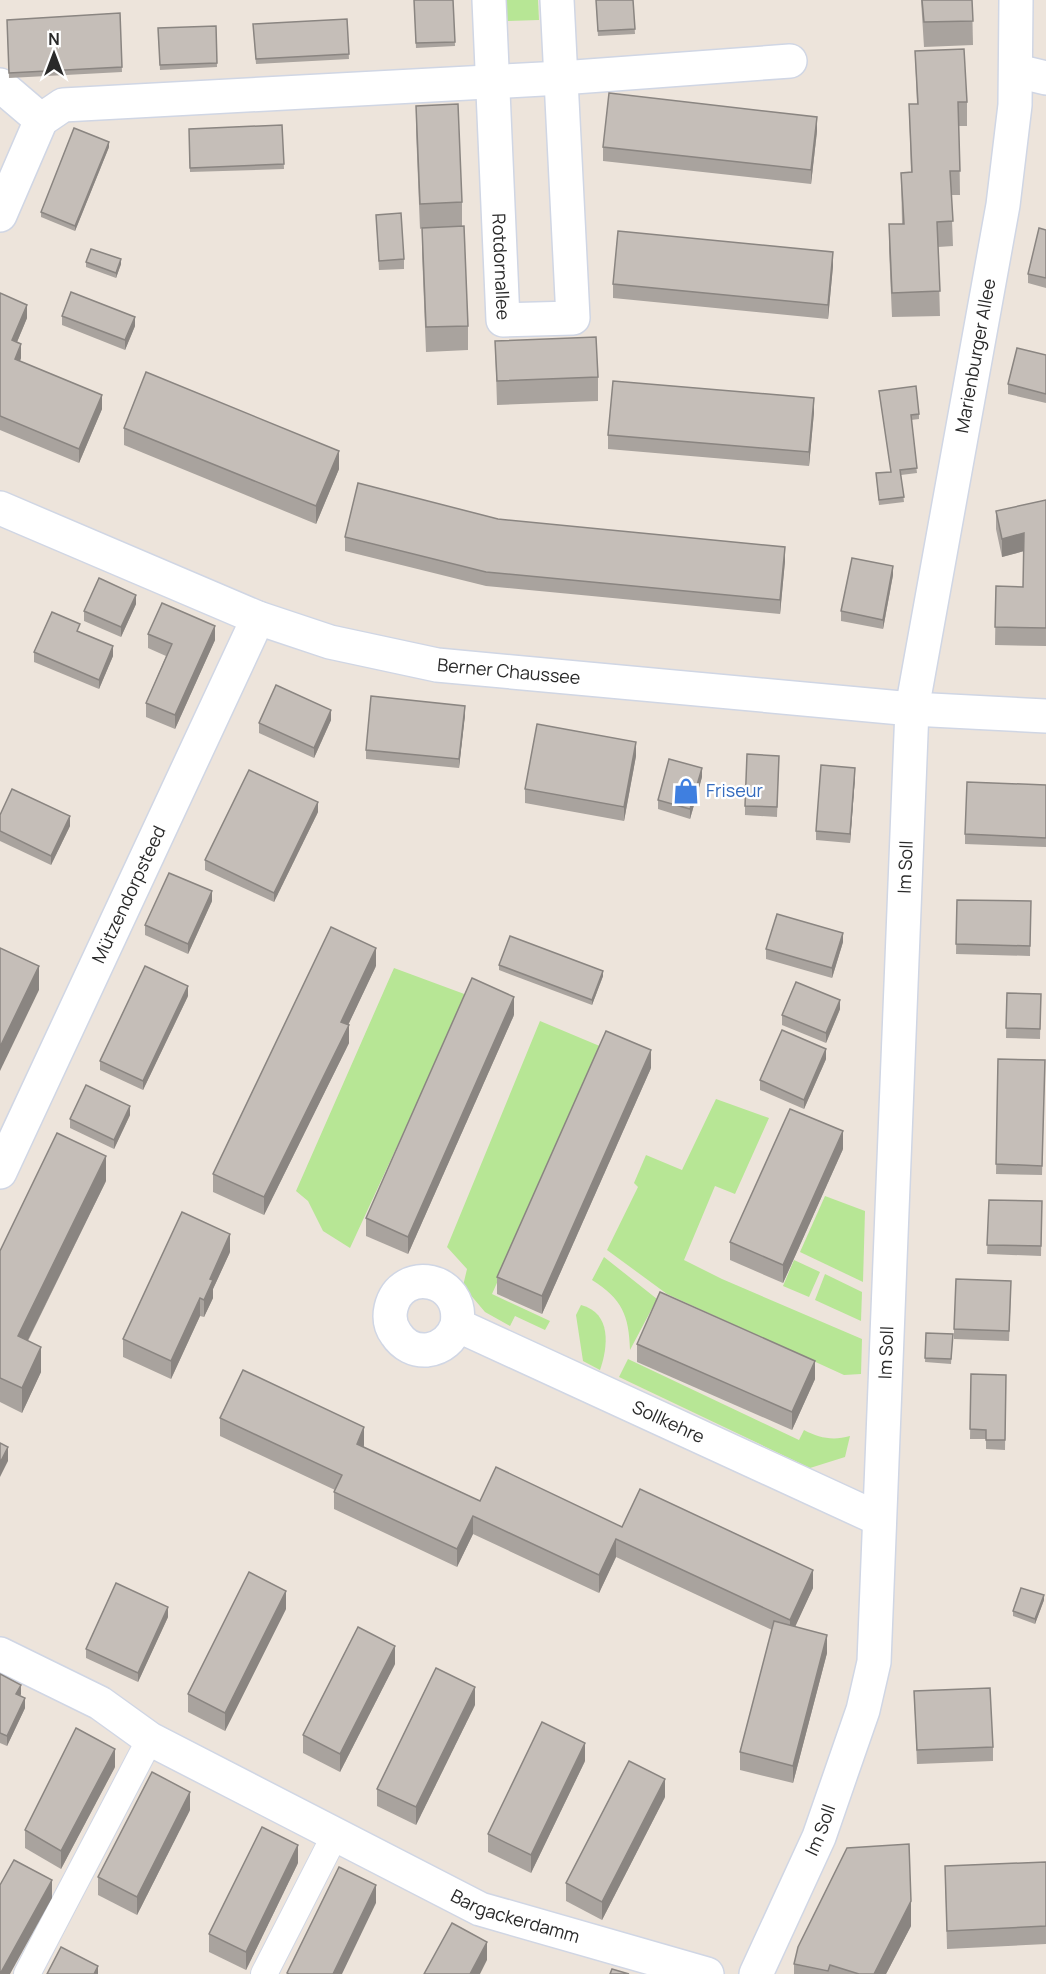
<svg xmlns="http://www.w3.org/2000/svg" width="1046" height="1974" font-family="Manrope,sans-serif">
<style>
.green{fill:#b7e695}
.lines{fill:none;stroke-linecap:round;stroke-linejoin:round}
.pedestrian-casing{stroke:#d0d6e4;stroke-width:28}
.minor-casing{stroke:#d0d6e4;stroke-width:36}
.tertiary-casing{stroke:#d0d6e4;stroke-width:36}
.pedestrian{stroke:#fff;stroke-width:26}
.minor{stroke:#fff;stroke-width:33}
.tertiary{stroke:#fff;stroke-width:33}
.wall{fill:#a9a39e}
.shaded-wall{fill:#8a8581}
.building{fill:#c5beb8;stroke:#8a8581;stroke-width:1.5}
.labels{text-anchor:middle;stroke-width:4.5;stroke-linejoin:round;paint-order:stroke}
.street-label{font-size:18px;fill:#2a2a2a;stroke:#fff}
.shop-label{font-size:18px;fill:#366cbe;stroke:#fff;text-anchor:start}
</style>
<rect width="100%" height="100%" fill="#ede4db"/>
<!-- green -->
<g class="green">
<polygon points="505,0 538,0 539,20 506,21"/>
<polygon points="394,968 467,995 350,1248 323,1231 308,1201 296,1191"/>
<polygon points="540,1021 602,1047 492,1294 550,1321 545,1330 515,1316 510,1326 485,1312 463,1286 467,1269 447,1247"/>
<polygon points="716,1099 769,1118 735,1194 715,1186 684,1260 722,1279 862,1339 861,1374 844,1375 667,1294 607,1250 638,1187 634,1183 646,1155 682,1170"/>
<polygon points="825,1196 865,1211 863,1282 800,1252"/>
<path d="M604 1257 657 1299 630 1350C629 1315 622 1299 592 1280Z"/>
<polygon points="794,1260 820,1272 809,1297 783,1286"/>
<polygon points="825,1274 862,1292 861,1321 815,1300"/>
<path d="M581 1305C612 1313 608 1347 600 1370L583 1361 576 1315Z"/>
<path d="M628 1359 799 1440 804 1430C819 1438 833 1441 850 1436L845 1457 810 1468 619 1377Z"/>
</g>
<g class="lines">
<!-- pedestrian casing -->
<g class="pedestrian-casing">
<g id="pedestrian">
<polyline points="27,1974 150,1739"/>
<polyline points="264,1974 335,1835"/>
</g>
</g>
<!-- minor casing -->
<g class="minor-casing">
<g id="minor">
<path id="s1" d="M489 0 503 320 573 318 557 0"/>
<polyline points="1017,71 1046,78"/>
<polyline points="0,85 41,120"/>
<polyline points="0,215 41,120 63,105 561,78 790,61"/>
<path id="s2" d="M0 1172 258 618"/>
<path id="s3" d="M457 1325C452 1339 442 1348 427 1350 415 1351 403 1345 396 1334 390 1326 389 1317 391 1308 401 1265 465 1277 457 1325L879 1519"/>
<path id="s4" d="M0 1654 100 1703 150 1739 480 1909 707 1974"/>
<path id="s5" d="M756 1974 819 1837 863 1710 874 1662 912 709 1003 205 1015 105 1016 0"/>
</g>
</g>
<!-- tertiary casing -->
<g class="tertiary-casing">
<g id="tertiary">
<path id="s6" d="M0 508 258 618 330 642 437 665 912 709 1046 716"/>
</g>
</g>
<!-- pedestrian -->
<use href="#pedestrian" class="pedestrian"/>
<!-- minor -->
<use href="#minor" class="minor"/>
<!-- tertiary -->
<use href="#tertiary" class="tertiary"/>
</g>
<!-- wall -->
<g class="wall">
<polygon points="414,0 453,0 455,46 416,48"/>
<polygon points="596,0 633,0 635,34 598,36"/>
<polygon points="921,0 972,0 973,45 924,47"/>
<polygon points="120,13 122,72 9,78 7,20"/>
<polygon points="347,19 349,59 256,64 253,24"/>
<polygon points="216,26 217,67 160,70 158,28"/>
<polygon points="915,51 967,102 967,126 959,126 960,195 951,195 953,246 938,247 940,316 892,317 889,249 889,224 902,224 901,173 911,173 909,104 917,104"/>
<polygon points="416,106 462,202 462,226 468,326 468,350 426,352 422,252 422,228 420,229 416,130"/>
<polygon points="282,125 284,169 190,172 189,129"/>
<polygon points="817,131 811,184 603,161 603,147"/>
<polygon points="109,147 75,231 41,217 41,212"/>
<polygon points="376,215 404,259 404,269 379,270"/>
<polygon points="1046,230 1046,288 1028,283 1028,274"/>
<polygon points="86,262 121,264 116,278 86,267"/>
<polygon points="833,266 828,319 613,298 613,284"/>
<polygon points="0,293 27,318 17,342 21,358 20,361 102,409 79,463 0,430"/>
<polygon points="62,316 135,326 125,350 62,325"/>
<polygon points="495,341 598,377 598,401 497,405"/>
<polygon points="1046,355 1046,403 1008,394 1008,384"/>
<polygon points="879,391 919,414 919,419 911,420 917,473 901,475 904,502 879,505 876,473 891,472"/>
<polygon points="814,412 809,466 608,449 608,435"/>
<polygon points="124,428 339,469 316,524 124,445"/>
<polygon points="1046,500 1046,646 995,645 996,586 1023,587 1024,551 1002,557 996,529 996,511"/>
<polygon points="498,519 785,561 780,614 486,586 345,551 345,537"/>
<polygon points="893,575 883,629 841,621 841,611"/>
<polygon points="136,604 121,637 84,621 84,611"/>
<polygon points="80,633 113,656 99,689 34,662 34,652"/>
<polygon points="148,634 215,640 175,729 146,717 146,703 166,656 148,648"/>
<polygon points="465,715 459,768 366,759 366,750"/>
<polygon points="331,720 314,758 259,733 259,723"/>
<polygon points="636,756 624,821 525,803 525,789"/>
<polygon points="779,756 777,817 745,815 745,806"/>
<polygon points="702,777 690,819 658,809 658,800"/>
<polygon points="855,777 850,843 816,840 816,831"/>
<polygon points="1046,785 1046,847 965,844 965,834"/>
<polygon points="318,812 274,902 205,870 205,860"/>
<polygon points="0,815 70,826 51,865 0,841"/>
<polygon points="957,900 1031,901 1030,956 956,954"/>
<polygon points="212,901 188,954 145,935 145,925"/>
<polygon points="843,942 832,978 766,959 766,949"/>
<polygon points="499,965 603,976 592,1005 499,970"/>
<polygon points="376,966 348,1025 349,1043 264,1215 213,1192 213,1174"/>
<polygon points="1007,993 1041,994 1040,1039 1006,1038"/>
<polygon points="188,996 143,1090 100,1070 100,1061"/>
<polygon points="840,1009 826,1043 782,1025 782,1015"/>
<polygon points="514,1015 408,1254 366,1236 366,1218"/>
<polygon points="826,1059 804,1109 760,1090 760,1080"/>
<polygon points="998,1059 1045,1060 1042,1175 996,1174"/>
<polygon points="651,1068 542,1314 497,1294 497,1277"/>
<polygon points="130,1115 114,1149 70,1128 70,1119"/>
<polygon points="843,1149 783,1283 730,1260 730,1242"/>
<polygon points="106,1181 28,1341 41,1372 22,1413 0,1402 0,1251"/>
<polygon points="989,1200 1042,1201 1041,1256 987,1254"/>
<polygon points="230,1252 213,1289 213,1298 204,1317 200,1316 171,1379 123,1357 123,1339"/>
<polygon points="1011,1291 1009,1341 954,1339 954,1329"/>
<polygon points="926,1333 953,1334 951,1364 925,1362"/>
<polygon points="637,1344 815,1379 792,1430 637,1362"/>
<polygon points="971,1374 1006,1375 1005,1450 986,1449 986,1439 970,1439"/>
<polygon points="220,1418 364,1445 364,1447 480,1501 622,1527 813,1588 795,1626 827,1653 793,1783 740,1770 740,1752 772,1630 616,1557 599,1593 473,1534 457,1567 334,1509 334,1492 335,1490 220,1436"/>
<polygon points="1044,1600 1035,1624 1013,1616 1013,1611"/>
<polygon points="286,1609 225,1731 188,1712 188,1694"/>
<polygon points="168,1617 138,1682 86,1658 86,1649"/>
<polygon points="395,1664 340,1772 303,1753 303,1735"/>
<polygon points="0,1674 21,1694 20,1696 25,1708 7,1746 0,1743"/>
<polygon points="914,1691 993,1747 993,1761 917,1764"/>
<polygon points="475,1705 416,1825 377,1806 377,1789"/>
<polygon points="585,1761 531,1873 488,1852 488,1834"/>
<polygon points="115,1767 61,1869 25,1848 25,1830"/>
<polygon points="665,1797 602,1920 566,1901 566,1883"/>
<polygon points="190,1810 137,1915 98,1895 98,1877"/>
<polygon points="1046,1862 1046,1944 947,1949 945,1866"/>
<polygon points="298,1863 246,1970 209,1952 209,1934"/>
<polygon points="911,1926 886,1974 794,1974 794,1964"/>
</g>
<!-- shaded-wall -->
<g class="shaded-wall">
<polygon points="817,117 817,131 811,184 811,170"/>
<polygon points="109,142 109,147 75,231 75,226"/>
<polygon points="833,252 833,266 828,319 828,305"/>
<polygon points="121,259 121,264 116,278 116,273"/>
<polygon points="27,305 27,318 12,354 12,340"/>
<polygon points="135,317 135,326 125,350 125,340"/>
<polygon points="21,344 21,358 15,373 15,359"/>
<polygon points="102,395 102,409 79,463 79,449"/>
<polygon points="814,398 814,412 809,466 809,452"/>
<polygon points="339,451 339,469 316,524 316,506"/>
<polygon points="1024,533 1024,551 1002,557 1002,539"/>
<polygon points="785,547 785,561 780,614 780,600"/>
<polygon points="893,566 893,575 883,629 883,620"/>
<polygon points="136,595 136,604 121,637 121,627"/>
<polygon points="215,626 215,640 175,729 175,715"/>
<polygon points="113,646 113,656 99,689 99,680"/>
<polygon points="465,706 465,715 459,768 459,759"/>
<polygon points="331,710 331,720 314,758 314,748"/>
<polygon points="636,742 636,756 624,821 624,807"/>
<polygon points="702,768 702,777 690,819 690,809"/>
<polygon points="855,768 855,777 850,843 850,834"/>
<polygon points="318,802 318,812 274,902 274,893"/>
<polygon points="70,816 70,826 51,865 51,856"/>
<polygon points="212,891 212,901 188,954 188,944"/>
<polygon points="843,933 843,942 832,978 832,968"/>
<polygon points="376,948 376,966 341,1040 341,1022"/>
<polygon points="39,966 39,990 0,1071 0,1047"/>
<polygon points="603,971 603,976 592,1005 592,1000"/>
<polygon points="188,986 188,996 143,1090 143,1081"/>
<polygon points="514,997 514,1015 408,1254 408,1237"/>
<polygon points="840,1000 840,1009 826,1043 826,1033"/>
<polygon points="349,1025 349,1043 264,1215 264,1197"/>
<polygon points="826,1049 826,1059 804,1109 804,1100"/>
<polygon points="651,1050 651,1068 542,1314 542,1296"/>
<polygon points="130,1106 130,1115 114,1149 114,1140"/>
<polygon points="843,1131 843,1149 783,1283 783,1265"/>
<polygon points="106,1156 106,1181 18,1360 18,1336"/>
<polygon points="230,1234 230,1252 213,1289 213,1298 204,1317 204,1300 210,1279"/>
<polygon points="200,1298 200,1316 171,1379 171,1361"/>
<polygon points="41,1347 41,1372 22,1413 22,1388"/>
<polygon points="815,1361 815,1379 792,1430 792,1412"/>
<polygon points="364,1427 364,1445 357,1462 357,1444"/>
<polygon points="8,1447 8,1461 0,1477 0,1463"/>
<polygon points="473,1516 473,1534 457,1567 457,1549"/>
<polygon points="616,1539 616,1557 599,1593 599,1575"/>
<polygon points="813,1570 813,1588 790,1638 790,1620"/>
<polygon points="286,1591 286,1609 225,1731 225,1713"/>
<polygon points="1044,1595 1044,1600 1035,1624 1035,1619"/>
<polygon points="168,1607 168,1617 138,1682 138,1673"/>
<polygon points="827,1635 827,1653 793,1783 793,1766"/>
<polygon points="395,1646 395,1664 340,1772 340,1754"/>
<polygon points="21,1685 21,1694 16,1704 16,1694"/>
<polygon points="475,1687 475,1705 416,1825 416,1807"/>
<polygon points="25,1698 25,1708 7,1746 7,1736"/>
<polygon points="585,1743 585,1761 531,1873 531,1855"/>
<polygon points="115,1749 115,1767 61,1869 61,1851"/>
<polygon points="665,1779 665,1797 602,1920 602,1902"/>
<polygon points="190,1792 190,1810 137,1915 137,1897"/>
<polygon points="298,1845 298,1863 246,1970 246,1952"/>
<polygon points="52,1880 52,1898 10,1974 0,1974"/>
<polygon points="376,1885 376,1903 342,1974 333,1974"/>
<polygon points="911,1901 911,1926 886,1974 874,1974"/>
<polygon points="487,1942 487,1960 480,1974 470,1974"/>
<polygon points="98,1966 98,1974 94,1974"/>
</g>
<!-- building -->
<g class="building">
<polygon points="414,0 453,0 455,42 416,43"/>
<polygon points="596,0 633,0 635,29 598,31"/>
<polygon points="922,0 972,0 973,21 924,22"/>
<polygon points="120,13 122,67 9,73 7,20"/>
<polygon points="347,19 349,54 256,59 253,24"/>
<polygon points="216,26 217,63 160,65 158,28"/>
<polygon points="964,49 967,102 958,102 960,171 950,171 953,221 937,222 940,291 892,293 889,224 904,224 901,173 912,172 909,104 918,104 915,51"/>
<polygon points="609,93 817,117 811,170 603,147"/>
<polygon points="458,104 462,202 420,204 416,106"/>
<polygon points="282,125 284,164 190,168 189,129"/>
<polygon points="74,128 109,142 75,226 41,212"/>
<polygon points="401,213 404,259 379,261 376,215"/>
<polygon points="464,226 468,326 426,327 422,228"/>
<polygon points="1039,228 1046,230 1046,278 1028,274"/>
<polygon points="618,231 833,252 828,305 613,284"/>
<polygon points="91,249 121,259 116,273 86,262"/>
<polygon points="71,292 135,317 125,340 62,316"/>
<polygon points="0,293 27,305 12,340 21,344 15,359 102,395 79,449 0,416"/>
<polygon points="596,337 598,377 497,381 495,341"/>
<polygon points="1017,348 1046,355 1046,394 1008,384"/>
<polygon points="146,372 339,451 316,506 124,428"/>
<polygon points="613,381 814,398 809,452 608,435"/>
<polygon points="916,386 919,414 911,415 917,468 900,470 904,497 879,500 876,473 891,472 879,391"/>
<polygon points="358,483 498,519 785,547 780,600 486,572 345,537"/>
<polygon points="1046,500 1046,628 995,627 996,586 1023,587 1024,533 1002,539 996,511"/>
<polygon points="852,558 893,566 883,620 841,611"/>
<polygon points="99,578 136,595 121,627 84,611"/>
<polygon points="162,603 215,626 175,715 146,703 172,644 148,634"/>
<polygon points="52,612 80,624 77,631 113,646 99,680 34,652"/>
<polygon points="276,685 331,710 314,748 259,723"/>
<polygon points="371,696 465,706 459,759 366,750"/>
<polygon points="537,724 636,742 624,807 525,789"/>
<polygon points="747,754 779,756 777,807 745,806"/>
<polygon points="669,759 702,768 690,809 658,800"/>
<polygon points="821,765 855,768 850,834 816,831"/>
<polygon points="249,770 318,802 274,893 205,860"/>
<polygon points="967,782 1046,785 1046,838 965,834"/>
<polygon points="12,789 70,816 51,856 0,831 0,815"/>
<polygon points="169,873 212,891 188,944 145,925"/>
<polygon points="957,900 1031,901 1030,946 956,944"/>
<polygon points="777,914 843,933 832,968 766,949"/>
<polygon points="331,927 376,948 341,1022 349,1025 264,1197 213,1174"/>
<polygon points="510,936 603,971 592,1000 499,965"/>
<polygon points="0,948 39,966 0,1047"/>
<polygon points="145,966 188,986 143,1081 100,1061"/>
<polygon points="472,978 514,997 408,1237 366,1218"/>
<polygon points="796,982 840,1000 826,1033 782,1015"/>
<polygon points="1007,993 1041,994 1040,1029 1006,1028"/>
<polygon points="782,1030 826,1049 804,1100 760,1080"/>
<polygon points="606,1031 651,1050 542,1296 497,1277"/>
<polygon points="998,1059 1045,1060 1042,1166 996,1164"/>
<polygon points="86,1085 130,1106 114,1140 70,1119"/>
<polygon points="790,1109 843,1131 783,1265 730,1242"/>
<polygon points="57,1133 106,1156 18,1336 41,1347 22,1388 0,1378 0,1251"/>
<polygon points="989,1200 1042,1201 1041,1246 987,1245"/>
<polygon points="182,1212 230,1234 210,1279 213,1280 204,1300 200,1298 171,1361 123,1339"/>
<polygon points="956,1279 1011,1281 1009,1331 954,1329"/>
<polygon points="660,1292 815,1361 792,1412 637,1344"/>
<polygon points="926,1333 953,1334 951,1359 925,1358"/>
<polygon points="243,1370 364,1427 357,1444 480,1501 496,1467 622,1527 640,1489 813,1570 790,1620 616,1539 599,1575 473,1516 457,1549 334,1492 342,1475 220,1418"/>
<polygon points="971,1374 1006,1375 1005,1440 986,1440 986,1430 970,1429"/>
<polygon points="0,1443 8,1447 0,1463"/>
<polygon points="249,1572 286,1591 225,1713 188,1694"/>
<polygon points="116,1583 168,1607 138,1673 86,1649"/>
<polygon points="1021,1588 1044,1595 1035,1619 1013,1611"/>
<polygon points="774,1621 827,1635 793,1766 740,1752"/>
<polygon points="358,1627 395,1646 340,1754 303,1735"/>
<polygon points="436,1668 475,1687 416,1807 377,1789"/>
<polygon points="0,1674 21,1685 16,1694 25,1698 7,1736 0,1733"/>
<polygon points="990,1688 993,1747 917,1750 914,1691"/>
<polygon points="542,1722 585,1743 531,1855 488,1834"/>
<polygon points="76,1728 115,1749 61,1851 25,1830"/>
<polygon points="629,1761 665,1779 602,1902 566,1883"/>
<polygon points="152,1772 190,1792 137,1897 98,1877"/>
<polygon points="262,1827 298,1845 246,1952 209,1934"/>
<polygon points="909,1844 911,1901 874,1974 859,1974 830,1965 828,1971 794,1964 798,1947 847,1848"/>
<polygon points="14,1860 52,1880 0,1974 0,1885"/>
<polygon points="1046,1862 1046,1926 947,1931 945,1866"/>
<polygon points="339,1867 376,1885 333,1974 289,1974 287,1973"/>
<polygon points="452,1923 487,1942 470,1974 424,1974"/>
<polygon points="61,1947 98,1966 94,1974 47,1974"/>
<polygon points="612,1969 629,1974 610,1974"/>
</g>
<!-- icons -->
<defs>
<g id="shop-bare" transform="scale(2.07)"><path d="M-5-2.5h2.3a2.7 3.5 0 0 1 5.4 0H5L5.5 6h-11ZM-1.5-2.5h3a1.5 2.3 0 0 0-3 0Z" fill="#3f7fe0" stroke="#fff" stroke-width="2.5" paint-order="stroke"/></g>
</defs>
<g fill-rule="evenodd">
<use href="#shop-bare" x="686" y="791"/>
</g>
<g class="labels">
<!-- street labels -->
<g class="street-label">
<text dy="6" stroke="none"><textPath href="#s1" startOffset="267">Rotdornallee</textPath></text>
<text dy="6" stroke="none"><textPath href="#s5" startOffset="1647">Marienburger Allee</textPath></text>
<text dy="6" stroke="none"><textPath href="#s6" startOffset="538">Berner Chaussee</textPath></text>
<text dy="6" stroke="none"><textPath href="#s5" startOffset="1130">Im Soll</textPath></text>
<text dy="6" stroke="none"><textPath href="#s2" startOffset="306">Mützendorpsteed</textPath></text>
<text dy="6" stroke="none"><textPath href="#s5" startOffset="644">Im Soll</textPath></text>
<text dy="6" stroke="none"><textPath href="#s3" startOffset="446">Sollkehre</textPath></text>
<text dy="6" stroke="none"><textPath href="#s5" startOffset="158">Im Soll</textPath></text>
<text dy="6" stroke="none"><textPath href="#s4" startOffset="580">Bargackerdamm</textPath></text>
</g>
<!-- shop labels -->
<g class="shop-label">
<text x="706" y="797">Friseur</text>
</g>
</g>
<!-- north arrow -->
<g transform="translate(54 54)" stroke="#ffffff" stroke-width="4.5" paint-order="stroke">
<path d="M0-4.5L10 22L0 15L-10 22Z" fill="#2a2a2a"/>
<text y="-9" font-size="16" font-weight="bold" text-anchor="middle" fill="#2a2a2a">N</text>
</g>
</svg>
